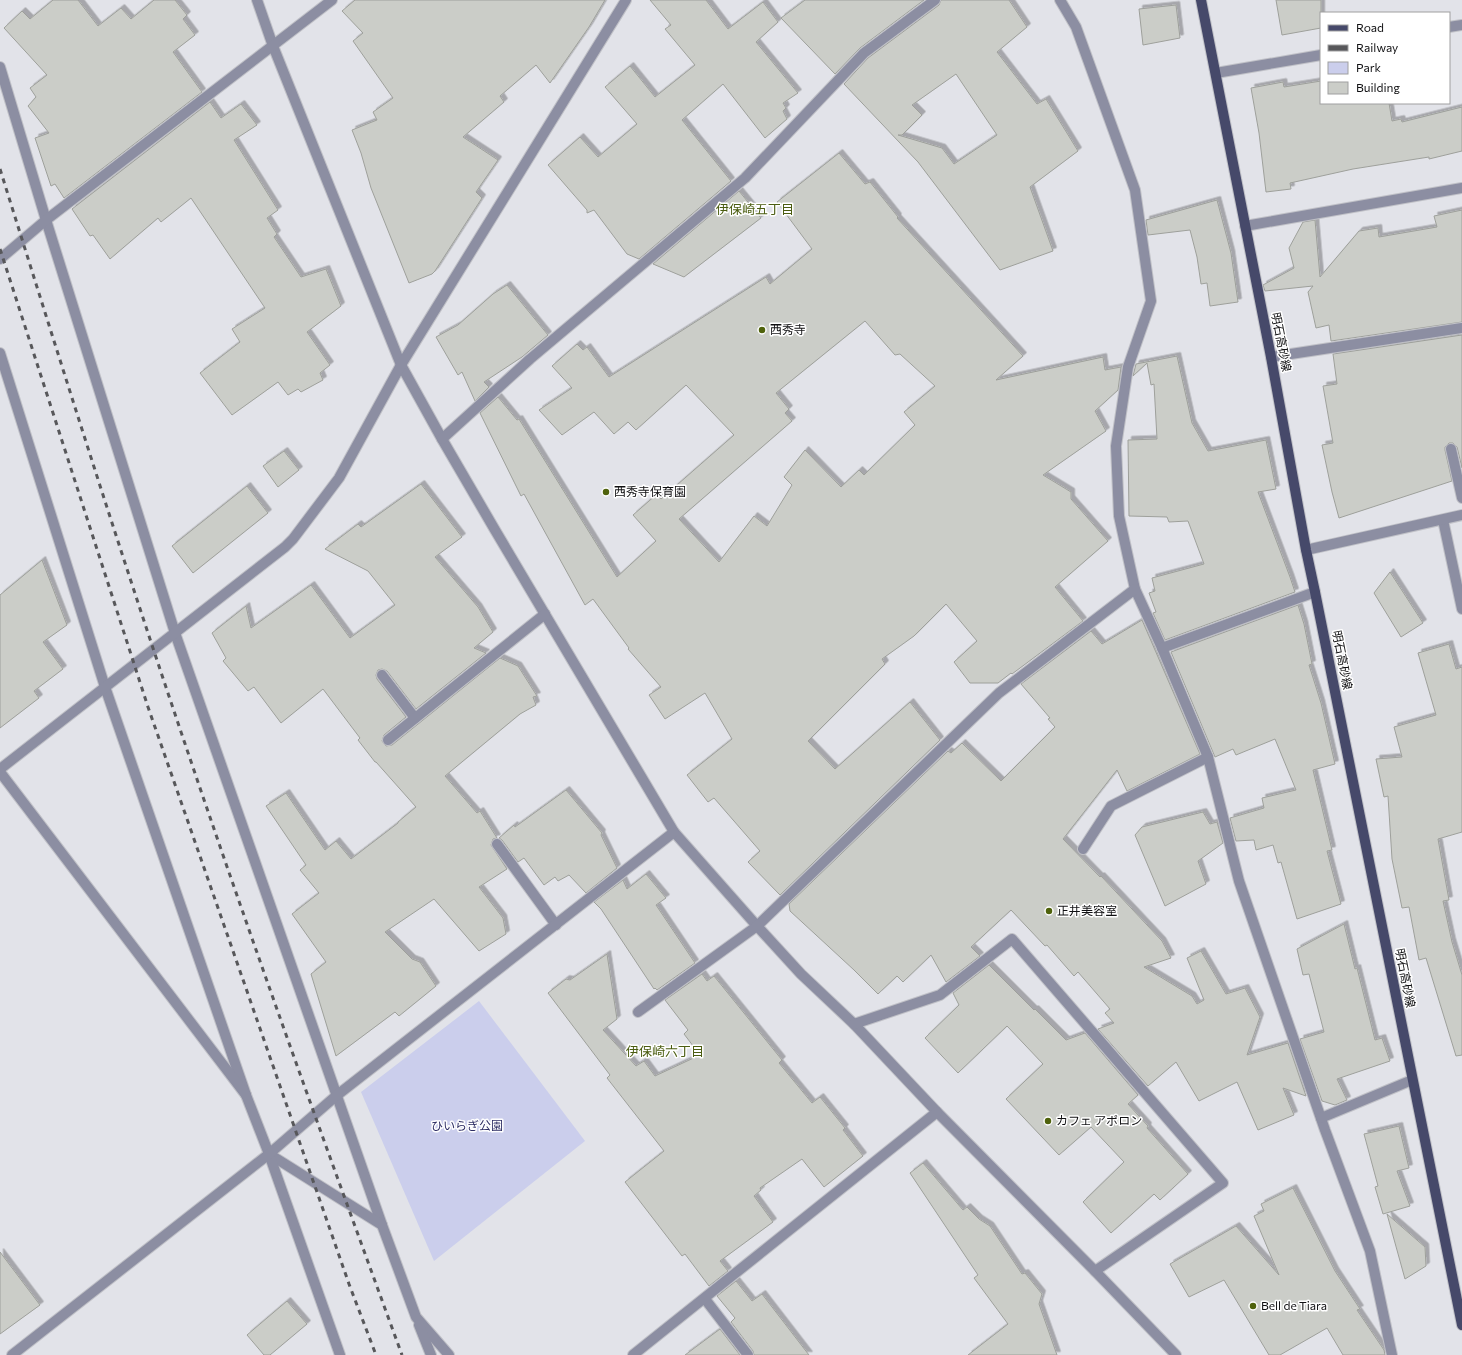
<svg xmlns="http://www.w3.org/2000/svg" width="1462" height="1355" font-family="Commissioner,'Noto Sans JP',sans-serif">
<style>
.green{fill:#cbceec}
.building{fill:#cbcdc8;stroke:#9ea09b;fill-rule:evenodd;filter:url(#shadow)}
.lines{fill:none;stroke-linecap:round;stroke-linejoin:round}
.minor-casing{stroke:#c0c1c7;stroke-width:12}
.major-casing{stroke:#c0c1c7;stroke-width:12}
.minor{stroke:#8c8ea2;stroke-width:10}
.major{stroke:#46496a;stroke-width:10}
.rail{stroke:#57575a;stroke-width:3;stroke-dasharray:5 5;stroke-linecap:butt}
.poi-dot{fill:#4f620c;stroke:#fff;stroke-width:1.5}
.labels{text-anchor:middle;stroke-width:3;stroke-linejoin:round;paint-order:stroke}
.poi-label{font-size:12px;fill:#101012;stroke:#fff;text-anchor:start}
.street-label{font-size:12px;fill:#101012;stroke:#fff}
.park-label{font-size:12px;fill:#2c2c63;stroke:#fff}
.neighbourhood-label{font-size:13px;fill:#4b5d11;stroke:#fff}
</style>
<defs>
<filter id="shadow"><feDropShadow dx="3.5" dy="-3.5" stdDeviation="0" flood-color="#0004"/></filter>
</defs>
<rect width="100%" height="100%" fill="#e2e3e9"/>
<!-- green -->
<polygon class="green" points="479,1001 585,1141 434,1261 361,1092"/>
<!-- building -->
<g class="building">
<polygon points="53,0 78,0 98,26 121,8 131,19 154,0 175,0 187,15 183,19 195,35 173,52 202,92 64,198 55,184 51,186 35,138 49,133 28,106 36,97 30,88 47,75 4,28 22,11 30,19"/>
<polygon points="355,0 605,0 589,27 550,83 536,65 500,96 504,102 463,137 498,160 476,192 482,198 435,271 432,274 409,283 371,188 361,153 352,130 377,120 373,112 393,98 353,41 363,33 342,11"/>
<polygon points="650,0 706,0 728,29 763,2 778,22 756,42 798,93 783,103 786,108 783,111 787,119 765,138 723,84 682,120 731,181 639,259 627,254 594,210 587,213 587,210 548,165 580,137 598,157 637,124 605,87 630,66 655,97 695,65 665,29 671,25"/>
<polygon points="805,0 924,0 860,48 835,74 781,18"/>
<path d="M941 0H1009L1027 27 997 52 1037 104 1046 99 1078 151 1030 187 1053 251 1000 270 918 162 844 84 868 58 939 5ZM956 74 997 135 954 164 942 148 898 135H902L922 115 912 105Z"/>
<polygon points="1276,0 1321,0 1321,28 1282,35"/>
<polygon points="1176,5 1180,38 1143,45 1139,9"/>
<polygon points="1321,81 1321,103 1389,103 1392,121 1401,119 1402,122 1462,107 1462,151 1429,159 1429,157 1353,169 1290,183 1291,189 1266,192 1259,133 1251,88 1283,82 1284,87"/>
<polygon points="210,102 221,118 241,104 257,125 234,140 278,210 267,218 277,234 274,237 301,277 326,269 341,306 307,332 330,365 320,373 323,380 301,392 298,389 288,395 278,382 232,415 200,373 240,342 232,329 265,308 191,198 161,222 158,218 110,259 93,235 90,236 72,209"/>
<path d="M839 153 865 184 870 182 898 217 897 218 1023 356 996 380 1103 357 1105 370 1121 367 1118 390 1095 411 1106 431 1043 475 1071 492V499L1108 541 1055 587 1083 621 1012 674 1011 673 998 683H970L954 662 977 641 946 604 914 636 882 659 885 664 808 741 835 769 910 702 940 740 780 895 748 862 760 851 714 798 708 802 687 775 732 739 705 693 665 719 649 695 661 687 628 649 629 648 593 599 585 605 524 494 521 496 480 413 498 397 517 420 519 419 617 577 656 541 633 515 657 494 661 499 734 435 686 385 636 430 628 422 614 434 594 412 562 435 539 410 572 388 552 366 577 344 583 350 587 347 609 377 766 277 770 284 812 249 777 202ZM865 321 895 355 900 354 935 386 904 412 915 425 864 475 859 470 841 487 805 450 784 477 792 485 767 526 754 516 719 562 679 519 792 421 785 413 789 409 776 393Z"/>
<polygon points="739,191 761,218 684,277 653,264"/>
<polygon points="1217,200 1231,253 1238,302 1210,306 1207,283 1201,284 1197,257 1190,230 1148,235 1146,220"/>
<polygon points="1462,210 1462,322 1331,341 1329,325 1316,328 1308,292 1313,286 1265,291 1263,285 1294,268 1289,248 1303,222 1315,220 1320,277 1359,231 1378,228 1379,237 1437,227 1434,216"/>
<polygon points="507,285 548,335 522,357 484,382 489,387 475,401 462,372 458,375 436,337 458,325 493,294"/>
<polygon points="1462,335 1462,468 1457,447 1453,443 1449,443 1445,447 1445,450 1452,481 1339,518 1332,492 1322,445 1333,443 1323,386 1337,384 1333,354"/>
<polygon points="1177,356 1192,423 1208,451 1266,440 1276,489 1258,492 1290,577 1295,592 1165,640 1153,613 1156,612 1149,593 1155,591 1152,578 1204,564 1188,521 1169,522 1167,517 1129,516 1128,440 1157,439 1154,384 1151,385 1147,363 1133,376 1136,364"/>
<polygon points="284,451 299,470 278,487 263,466"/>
<polygon points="421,484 462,537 435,557 478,607 493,632 474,648 486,653 416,709 387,671 382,669 378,670 376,675 377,679 406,717 384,735 382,741 386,746 392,745 500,658 518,666 537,696 533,697 536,705 520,714 445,776 477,813 480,811 497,838 493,839 491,845 507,869 479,887 503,918 506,934 479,951 434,899 385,932 412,959 420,962 436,986 399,1016 395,1012 336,1056 311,974 326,962 292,914 319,893 300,870 306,865 266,806 286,793 325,850 336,841 351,859 398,823 398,822 416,807 376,762 375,762 358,740 360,738 323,689 281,723 254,687 248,691 223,661 226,658 212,633 246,606 251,628 311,585 350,638 395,605 368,571 325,549 358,524 361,527"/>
<polygon points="247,486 268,513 193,573 172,546"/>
<polygon points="42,560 67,625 43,642 63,669 34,691 39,698 0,728 0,595"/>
<polygon points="1390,572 1423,623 1401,637 1374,593"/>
<polygon points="1298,605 1304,624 1312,664 1309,665 1321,703 1335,764 1313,770 1332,850 1327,851 1341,904 1297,919 1281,862 1278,863 1273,845 1256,850 1254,840 1236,841 1230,818 1264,808 1262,798 1296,790 1275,739 1236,755 1233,749 1215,757 1171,652"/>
<polygon points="1142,620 1200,754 1127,791 1117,770 1063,839 1100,877 1101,876 1162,941 1171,958 1144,967 1192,996 1197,1004 1204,1000 1187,958 1201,951 1226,994 1245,988 1260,1017 1247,1055 1288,1043 1306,1096 1283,1088 1294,1115 1258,1130 1237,1082 1199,1101 1176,1062 1148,1086 1098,1029 1114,1023 1105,1013 1110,1009 1078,972 1074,976 1047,945 1045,946 1011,910 971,947 980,956 946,982 931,955 903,982 897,976 878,994 854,970 790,911 789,904 948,751 951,753 962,743 1001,781 1055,727 1048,719 1050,718 1021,684 1091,631 1102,644"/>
<polygon points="1449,644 1456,669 1462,667 1462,832 1438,839 1449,900 1443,901 1452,942 1462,975 1462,1055 1456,1056 1426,958 1419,960 1409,907 1402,908 1392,859 1388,796 1384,797 1376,759 1402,757 1394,727 1436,715 1418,653"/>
<polygon points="566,790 602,833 601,835 617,868 586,893 569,875 558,881 555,877 544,885 524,858 518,862 502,840 499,838 514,825 515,827"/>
<polygon points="1203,812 1210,824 1217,822 1223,843 1198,861 1206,884 1165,906 1135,835 1142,827"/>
<polygon points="646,874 666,898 656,905 695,963 657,990 655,988 654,989 601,909 594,902 623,880 627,889"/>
<polygon points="1344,924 1355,969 1357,968 1375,1040 1382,1038 1390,1061 1337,1079 1347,1100 1335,1105 1322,1101 1300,1039 1324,1032 1309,974 1303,975 1297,949"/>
<polygon points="607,954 617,1019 603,1030 636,1066 644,1061 655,1076 700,1055 684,1034 688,1030 665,1000 702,974 707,981 714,976 782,1060 779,1063 812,1103 820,1097 845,1128 843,1130 863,1156 824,1187 802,1159 760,1188 761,1190 754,1196 773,1222 720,1261 728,1271 709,1286 685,1254 682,1256 625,1182 664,1151 607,1078 610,1075 548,993 566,979 570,980"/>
<polygon points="989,965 1034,1010 1035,1009 1066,1040 1085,1033 1138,1095 1128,1104 1148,1126 1147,1128 1188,1174 1160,1200 1154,1194 1111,1233 1083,1202 1124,1162 1091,1127 1059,1155 1006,1099 1043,1064 1007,1026 958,1073 925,1038 959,1005 953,993"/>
<polygon points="1399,1126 1409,1168 1397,1171 1410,1206 1383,1214 1375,1187 1378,1186 1364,1134"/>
<polygon points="923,1163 963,1210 967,1207 979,1219 990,1226 1022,1274 1025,1273 1042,1294 1039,1304 1057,1355 968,1355 1008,1324 974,1278 978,1275 910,1173"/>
<polygon points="1293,1188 1335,1271 1360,1309 1357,1310 1384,1350 1385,1355 1343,1355 1327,1328 1280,1355 1269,1355 1224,1280 1189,1297 1170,1264 1236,1226 1279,1275 1254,1216 1264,1211 1261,1204"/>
<polygon points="1387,1214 1425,1247 1426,1266 1405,1279"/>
<polygon points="0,1252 40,1305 0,1334"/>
<polygon points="736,1281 752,1301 762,1294 809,1355 754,1355 753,1351 731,1322 735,1318 717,1296"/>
<polygon points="287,1301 307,1324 270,1355 264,1355 247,1335"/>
<polygon points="720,1329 740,1355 685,1355"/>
</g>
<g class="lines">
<!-- minor casing -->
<g class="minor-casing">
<g id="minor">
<polyline points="257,0 273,46 401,365 442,439 495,530 674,832 757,926 801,974 854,1024 937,1112 1095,1271 1176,1355"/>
<polyline points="1060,0 1076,27 1135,190 1151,301 1128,367 1116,446 1119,516 1135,589 1162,648 1208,757 1239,881 1325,1130 1370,1251 1392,1355"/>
<polyline points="1449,27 1462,25"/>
<polyline points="0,67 46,220 175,633 382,1225"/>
<polyline points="1216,73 1321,55"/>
<polyline points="1245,226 1462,188"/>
<polyline points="0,259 46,220 332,0"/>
<polyline points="0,353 105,687 246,1095"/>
<polyline points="1271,357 1462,328"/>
<polyline points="442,439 530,359 745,178 864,53 935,0"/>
<polyline points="1451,449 1462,498"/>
<polyline points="1443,520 1462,609"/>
<polyline points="1306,550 1462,515"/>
<polyline points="1162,648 1315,592"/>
<polyline points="382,675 415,718"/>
<polyline points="388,740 545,614"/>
<polyline points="0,769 285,547 293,539 339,478 401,365 626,0"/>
<polyline points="0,772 246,1095 269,1154 382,1225 416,1317 449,1355"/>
<polyline points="497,844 556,925"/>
<polyline points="1083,849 1111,806 1208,757"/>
<polyline points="638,1012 757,926 999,693 1135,589"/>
<polyline points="854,1024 940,995 1012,939 1223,1183 1095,1271"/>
<polyline points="1321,1118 1412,1080"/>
<polyline points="269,1154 340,1355"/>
<polyline points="705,1299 748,1355"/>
<polyline points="419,1325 431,1355"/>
<polyline points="12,1355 269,1154 336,1096 674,832"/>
<polyline points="633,1355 937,1112"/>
</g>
</g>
<!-- major casing -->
<g class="major-casing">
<polyline id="major" points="1201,0 1271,357 1306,550 1315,592 1462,1325"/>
</g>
<!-- minor -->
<use href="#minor" class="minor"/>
<!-- major -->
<use href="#major" class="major"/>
<!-- rail -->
<g class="rail">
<path d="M0 169C57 351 114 533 175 714 247 929 324 1142 402 1355"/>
<polyline points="0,249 148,707 349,1284 376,1355"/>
</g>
</g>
<!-- markers -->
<g class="poi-dot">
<circle cx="762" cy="330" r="4"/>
<circle cx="606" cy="492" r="4"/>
<circle cx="1049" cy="911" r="4"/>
<circle cx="1048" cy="1121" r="4"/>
<circle cx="1253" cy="1306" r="4"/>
</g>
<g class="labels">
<!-- poi labels -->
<g class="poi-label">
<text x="770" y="334">西秀寺</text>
<text x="614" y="496">西秀寺保育園</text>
<text x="1057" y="915">正井美容室</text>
<text x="1056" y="1125">カフェ アポロン</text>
<text x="1261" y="1310">Bell de Tiara</text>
</g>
<!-- street labels -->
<g class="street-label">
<text transform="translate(1281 342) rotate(79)" y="4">明石高砂線</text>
<text transform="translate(1342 660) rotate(79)" y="4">明石高砂線</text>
<text transform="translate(1405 978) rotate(79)" y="4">明石高砂線</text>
</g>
<!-- park labels -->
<g class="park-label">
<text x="467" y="1130">ひいらぎ公園</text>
</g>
<!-- neighbourhood labels -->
<g class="neighbourhood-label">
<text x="755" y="214">伊保崎五丁目</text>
<text x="665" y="1056">伊保崎六丁目</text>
</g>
</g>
<!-- legend -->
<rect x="1320" y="12" width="130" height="92" fill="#ffffff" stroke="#9f9fa0"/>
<rect x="1328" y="25" width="20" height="6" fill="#46496a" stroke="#9f9fa0"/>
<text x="1356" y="32" font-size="12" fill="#101012">Road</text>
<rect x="1328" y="45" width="20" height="6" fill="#57575a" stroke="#9f9fa0"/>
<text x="1356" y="52" font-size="12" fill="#101012">Railway</text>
<rect x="1328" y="62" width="20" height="12" fill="#cbceec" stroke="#9f9fa0"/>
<text x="1356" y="72" font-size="12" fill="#101012">Park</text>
<rect x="1328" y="82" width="20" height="12" fill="#cbcdc8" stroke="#9f9fa0"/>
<text x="1356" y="92" font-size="12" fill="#101012">Building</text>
</svg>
